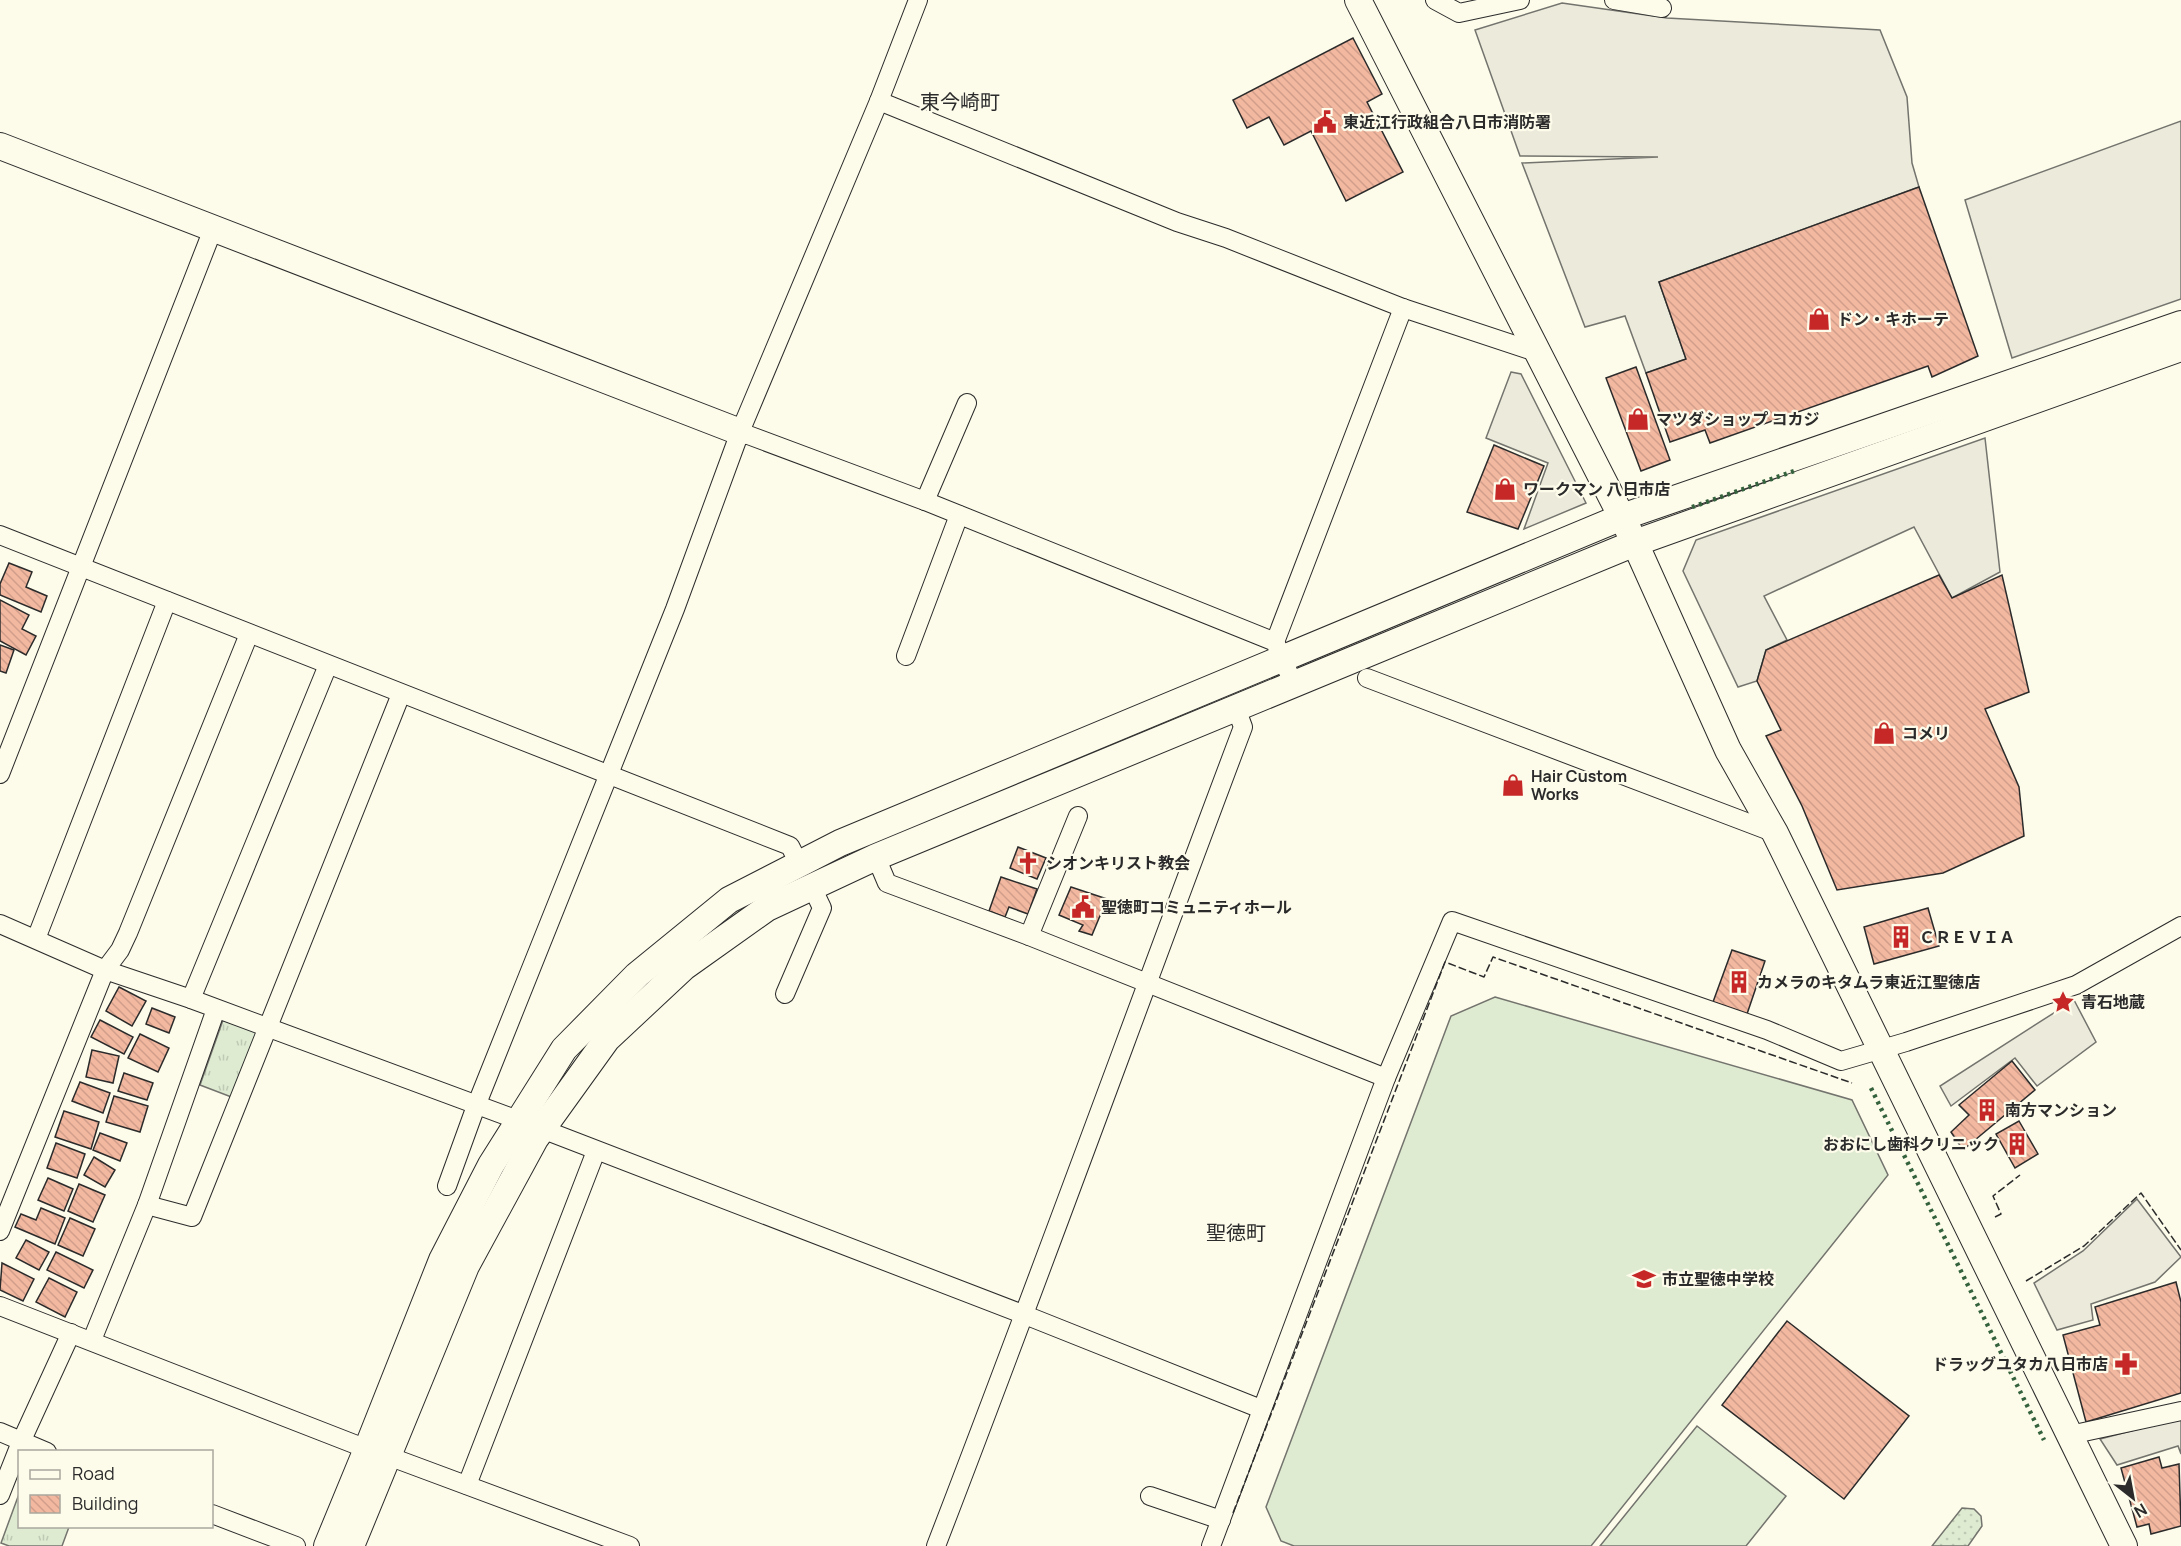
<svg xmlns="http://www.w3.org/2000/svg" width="2181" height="1546" font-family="Manrope,'Noto Sans JP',sans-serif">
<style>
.grass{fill:url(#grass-tufts);stroke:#74746e;stroke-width:1.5}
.garden{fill:url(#garden-dots);stroke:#74746e;stroke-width:1.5}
.pitch{fill:#deebd1;stroke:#74746e;stroke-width:1.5}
.parking{fill:#eceadb;stroke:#74746e;stroke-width:1.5}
.building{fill:url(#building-back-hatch);stroke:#2b2b2b;stroke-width:1.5}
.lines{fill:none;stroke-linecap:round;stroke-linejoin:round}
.street-casing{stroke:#2b2b2b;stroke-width:20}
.secondary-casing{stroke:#2b2b2b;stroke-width:28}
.street{stroke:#fdfbea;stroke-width:18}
.secondary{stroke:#fdfbea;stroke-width:26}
.hedge{stroke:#34623c;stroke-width:4.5;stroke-dasharray:3 4.5;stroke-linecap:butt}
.fence{stroke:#2b2b2b;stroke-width:1.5;stroke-dasharray:8 3;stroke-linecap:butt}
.labels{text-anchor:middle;stroke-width:4.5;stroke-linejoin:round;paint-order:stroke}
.poi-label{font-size:16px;font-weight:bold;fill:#2b2b2b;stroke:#fdfbea;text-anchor:start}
.quarter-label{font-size:20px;fill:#2b2b2b;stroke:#fdfbea}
</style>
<defs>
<pattern id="grass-tufts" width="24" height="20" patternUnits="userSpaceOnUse" patternTransform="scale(1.5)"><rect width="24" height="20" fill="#deebd1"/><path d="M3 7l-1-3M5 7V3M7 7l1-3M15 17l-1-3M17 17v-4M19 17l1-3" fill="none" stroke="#bfcab4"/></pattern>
<pattern id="garden-dots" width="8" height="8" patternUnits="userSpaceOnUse" patternTransform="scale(1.5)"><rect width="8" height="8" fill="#deebd1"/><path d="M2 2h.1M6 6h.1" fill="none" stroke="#bfcab4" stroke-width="1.8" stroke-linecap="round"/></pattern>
<pattern id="building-back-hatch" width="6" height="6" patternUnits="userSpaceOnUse" patternTransform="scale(1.5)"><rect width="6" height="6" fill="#f2b8a0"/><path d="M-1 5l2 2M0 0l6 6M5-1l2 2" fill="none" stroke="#d09e8a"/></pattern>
</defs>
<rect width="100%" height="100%" fill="#fdfbea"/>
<!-- grass -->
<g class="grass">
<polygon points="223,1020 258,1032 234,1098 200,1085"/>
<polygon points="19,1494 20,1526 69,1527 62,1546 9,1546 1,1543"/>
</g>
<!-- garden -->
<polygon class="garden" points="1962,1508 1974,1509 1981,1516 1982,1526 1968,1546 1932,1546"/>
<!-- pitch -->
<g class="pitch">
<polygon points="1495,997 1852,1100 1888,1175 1591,1546 1294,1546 1281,1541 1266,1507 1451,1016"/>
<polygon points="1697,1426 1786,1496 1746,1546 1600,1546"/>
</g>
<!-- parking -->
<g class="parking">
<polygon points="1562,3 1667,18 1880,30 1907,97 1912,163 1919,187 1659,282 1686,359 1646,373 1625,316 1585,327 1522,163 1658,157 1520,156 1475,30"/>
<polygon points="2181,121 2181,299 2012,358 1965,200"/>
<polygon points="1511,372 1521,374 1586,503 1524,529 1548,463 1486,438"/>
<polygon points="1985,438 2000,572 1952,598 1914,527 1764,596 1787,640 1766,650 1757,681 1738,687 1683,571 1696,540"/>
<polygon points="2074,1000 2096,1042 2037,1086 2015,1058 1951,1106 1940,1086"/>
<polygon points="2137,1199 2181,1257 2155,1282 2091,1304 2093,1320 2057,1330 2034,1283 2083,1251"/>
<polygon points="2181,1418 2181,1454 2178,1446 2117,1465 2100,1439"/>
</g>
<!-- building -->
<g class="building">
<polygon points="1353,38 1382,94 1367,102 1403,172 1346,201 1311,131 1284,145 1269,117 1247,128 1233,100"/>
<polygon points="1919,187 1978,356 1932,377 1928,366 1710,443 1705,430 1670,442 1646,373 1686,359 1659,282"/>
<polygon points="1636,367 1670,460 1641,471 1606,378"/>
<polygon points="1494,445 1544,466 1518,529 1467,512"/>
<polygon points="9,563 32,572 26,587 47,596 41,612 0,595 0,584"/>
<polygon points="1939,575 1952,598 2002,575 2029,692 1985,709 2019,787 2024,836 1943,873 1837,890 1802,806 1766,736 1781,730 1757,681 1766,650"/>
<polygon points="0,600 29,615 22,629 36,636 26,655 0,641"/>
<polygon points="0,645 14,650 6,673 0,671"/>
<polygon points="1018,847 1046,858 1037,879 1010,868"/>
<polygon points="1001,877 1037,889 1028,914 1009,907 1005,917 989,911"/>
<polygon points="1071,887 1107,899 1092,935 1079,931 1083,925 1059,915"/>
<polygon points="1928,908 1939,946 1874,964 1864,927"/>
<polygon points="1732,950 1765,961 1747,1014 1713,1002"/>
<polygon points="119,987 146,1001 132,1026 106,1011"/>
<polygon points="152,1008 175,1017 169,1033 146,1024"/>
<polygon points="100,1020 133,1037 124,1054 91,1037"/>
<polygon points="140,1034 169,1048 158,1072 128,1058"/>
<polygon points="92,1050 119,1056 113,1083 86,1077"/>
<polygon points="2012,1061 2035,1090 1963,1150 1951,1132 1969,1115 1959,1105"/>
<polygon points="124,1073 153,1083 147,1100 118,1091"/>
<polygon points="80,1082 110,1093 103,1113 72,1101"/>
<polygon points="114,1096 148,1106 140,1132 106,1122"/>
<polygon points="64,1111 99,1122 91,1149 55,1137"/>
<polygon points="2019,1121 2038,1154 2015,1168 1996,1134"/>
<polygon points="100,1133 127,1143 120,1161 93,1150"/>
<polygon points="56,1143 85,1154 77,1178 47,1168"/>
<polygon points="94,1157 115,1170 105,1187 84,1175"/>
<polygon points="48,1178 73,1189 64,1211 38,1200"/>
<polygon points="79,1184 105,1195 93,1222 68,1211"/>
<polygon points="41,1208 65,1218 55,1244 15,1227 21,1214 36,1220"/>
<polygon points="70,1218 95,1229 83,1256 58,1245"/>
<polygon points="26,1240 49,1252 39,1270 16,1258"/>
<polygon points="56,1252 93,1270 84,1288 47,1270"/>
<polygon points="2,1263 34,1279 23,1301 0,1290"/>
<polygon points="49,1278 77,1292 65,1317 36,1302"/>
<polygon points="2176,1282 2181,1302 2181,1393 2086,1422 2063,1335 2100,1325 2095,1307"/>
<polygon points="1787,1321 1909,1416 1844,1499 1722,1405"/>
<polygon points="2159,1457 2162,1468 2179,1464 2181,1526 2151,1534 2149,1524 2137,1527 2121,1468"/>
</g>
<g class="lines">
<!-- street casing -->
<g class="street-casing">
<g id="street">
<polyline points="1435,0 1459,13 1520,0"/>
<polyline points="1614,0 1662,8"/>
<polyline points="879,101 1177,222 1226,238 1403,308 1539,353"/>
<polyline points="740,432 925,501 1275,642 1294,685"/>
<polyline points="925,501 967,403"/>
<polyline points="0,535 790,846 799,864"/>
<polyline points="1275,642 1403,308"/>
<polyline points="906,656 959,515"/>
<polyline points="1367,678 1775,833"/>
<polyline points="0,774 213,229"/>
<polyline points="876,857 887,883 1029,936 1386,1078"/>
<polyline points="0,924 105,970 191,999 542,1129 1025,1315 1261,1409"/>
<polyline points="1029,936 1078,816"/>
<polyline points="36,939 167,601"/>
<polyline points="785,994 822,908 812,887"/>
<polyline points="191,999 328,665"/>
<polyline points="447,1186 476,1106 675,609 740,432 879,101 918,0"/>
<polyline points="147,1205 192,1217 401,694"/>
<polyline points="0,1231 105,970 120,950 128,933 249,634"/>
<polyline points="0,1306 367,1449"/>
<polyline points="92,1340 147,1205 216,1009"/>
<polyline points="0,1432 47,1452"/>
<polyline points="2070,1435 2181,1411"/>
<polyline points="388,1456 630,1546"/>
<polyline points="467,1485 596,1151"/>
<polyline points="0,1495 21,1442 71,1333"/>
<polyline points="1150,1496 1221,1520"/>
<polyline points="212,1514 296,1546"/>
<path d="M936 1546C1041 1274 1140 1000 1243 727L1236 708"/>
<polyline points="1211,1546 1386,1078 1452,921 1767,1030 1841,1061 1906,1042 2076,985 2181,926"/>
</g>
</g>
<!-- secondary casing -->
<g class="secondary-casing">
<g id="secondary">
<polyline points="1358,0 1635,543 1728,750 1775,833 2124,1546"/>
<polyline points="0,146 740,432"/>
<polyline points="327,1546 367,1449 442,1260 491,1165 564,1049 637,975 729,900 840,843 1622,517 2181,324"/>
<polyline points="351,1546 466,1266 535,1139 607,1039 684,967 767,908 876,857 1635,543 2181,348"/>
</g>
</g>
<!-- street -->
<use href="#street" class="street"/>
<!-- secondary -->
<use href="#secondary" class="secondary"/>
<!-- hedge -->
<g class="hedge">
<polyline points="1692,507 1797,470"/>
<polyline points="1871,1088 2044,1440"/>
</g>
<!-- fence -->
<g class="fence">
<polyline points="1995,1217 2001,1214 1993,1196 2020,1175"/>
<polyline points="2026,1281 2084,1246 2141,1193 2181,1250"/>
<polyline points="1233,1513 1445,962 1484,977 1493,957 1852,1083"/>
</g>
</g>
<!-- icons -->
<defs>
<g id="civic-bare" transform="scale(1.8)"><path d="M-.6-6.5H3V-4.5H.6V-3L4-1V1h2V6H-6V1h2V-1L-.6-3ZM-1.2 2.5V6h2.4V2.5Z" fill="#c62828" stroke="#fdfbea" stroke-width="2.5" paint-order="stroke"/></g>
<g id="shop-bare" transform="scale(1.8)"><path d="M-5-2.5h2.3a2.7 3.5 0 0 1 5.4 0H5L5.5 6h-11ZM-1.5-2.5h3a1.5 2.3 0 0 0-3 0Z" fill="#c62828" stroke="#fdfbea" stroke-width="2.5" paint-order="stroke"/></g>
<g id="church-bare" transform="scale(1.8)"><path d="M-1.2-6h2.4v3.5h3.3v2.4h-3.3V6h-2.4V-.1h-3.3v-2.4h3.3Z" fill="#c62828" stroke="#fdfbea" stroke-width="2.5" paint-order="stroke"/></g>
<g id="building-bare" transform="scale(1.8)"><path d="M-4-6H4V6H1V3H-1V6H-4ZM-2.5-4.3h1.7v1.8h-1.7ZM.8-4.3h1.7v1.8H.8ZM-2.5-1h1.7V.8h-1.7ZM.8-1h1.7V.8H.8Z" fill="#c62828" stroke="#fdfbea" stroke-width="2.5" paint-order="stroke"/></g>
<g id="sight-bare" transform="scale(1.8)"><path d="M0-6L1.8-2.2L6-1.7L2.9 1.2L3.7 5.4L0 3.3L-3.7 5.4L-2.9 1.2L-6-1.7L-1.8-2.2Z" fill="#c62828" stroke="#fdfbea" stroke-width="2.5" paint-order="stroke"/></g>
<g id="school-bare" transform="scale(1.8)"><path d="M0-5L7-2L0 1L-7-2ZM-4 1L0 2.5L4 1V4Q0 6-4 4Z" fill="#c62828" stroke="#fdfbea" stroke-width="2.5" paint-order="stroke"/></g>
<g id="pharmacy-bare" transform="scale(1.8)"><path d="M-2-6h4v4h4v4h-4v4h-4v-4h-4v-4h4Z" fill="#c62828" stroke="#fdfbea" stroke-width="2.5" paint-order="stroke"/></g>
</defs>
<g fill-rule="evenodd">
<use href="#civic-bare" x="1325" y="122"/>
<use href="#shop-bare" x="1819" y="319"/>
<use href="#shop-bare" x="1638" y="419"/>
<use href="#shop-bare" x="1505" y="489"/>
<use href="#shop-bare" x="1884" y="733"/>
<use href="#shop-bare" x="1513" y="785"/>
<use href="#church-bare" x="1028" y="863"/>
<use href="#civic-bare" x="1083" y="907"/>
<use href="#building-bare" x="1901" y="937"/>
<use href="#building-bare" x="1739" y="982"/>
<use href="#sight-bare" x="2063" y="1002"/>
<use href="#building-bare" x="1987" y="1110"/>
<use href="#building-bare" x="2017" y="1144"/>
<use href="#school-bare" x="1644" y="1279"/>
<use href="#pharmacy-bare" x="2126" y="1364"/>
</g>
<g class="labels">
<!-- poi labels -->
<g class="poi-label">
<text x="1343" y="128">東近江行政組合八日市消防署</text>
<text x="1837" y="325">ドン・キホーテ</text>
<text x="1656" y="425">マツダショップ コカジ</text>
<text x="1523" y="495">ワークマン 八日市店</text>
<text x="1902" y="739">コメリ</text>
<text x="1531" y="782">Hair Custom<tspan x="1531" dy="18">Works</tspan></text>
<text x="1046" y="869">シオンキリスト教会</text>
<text x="1101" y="913">聖徳町コミュニティホール</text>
<text x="1919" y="943">ＣＲＥＶＩＡ</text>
<text x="1757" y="988">カメラのキタムラ東近江聖徳店</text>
<text x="2081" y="1008">青石地蔵</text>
<text x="2005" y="1116">南方マンション</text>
<text x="1999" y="1150" text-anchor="end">おおにし歯科クリニック</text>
<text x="1662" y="1285">市立聖徳中学校</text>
<text x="2108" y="1370" text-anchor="end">ドラッグユタカ八日市店</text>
</g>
<!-- quarter labels -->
<g class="quarter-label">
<text x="960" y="109">東今崎町</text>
<text x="1236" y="1240">聖徳町</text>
</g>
</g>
<!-- legend -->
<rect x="18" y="1450" width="195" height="78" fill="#fdfbea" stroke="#a9a89e" stroke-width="1.5"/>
<rect x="30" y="1470" width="30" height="9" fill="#fdfbea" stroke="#a9a89e" stroke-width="1.5"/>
<text x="72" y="1480" font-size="18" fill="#2b2b2b">Road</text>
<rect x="30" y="1495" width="30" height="18" fill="url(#building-back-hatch)" stroke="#a9a89e" stroke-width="1.5"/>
<text x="72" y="1510" font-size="18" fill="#2b2b2b">Building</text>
<!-- north arrow -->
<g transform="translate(2133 1498) rotate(149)" stroke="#fdfbea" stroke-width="4.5" paint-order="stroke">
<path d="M0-4.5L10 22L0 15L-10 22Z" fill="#2b2b2b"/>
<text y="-9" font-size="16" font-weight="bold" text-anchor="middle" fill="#2b2b2b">N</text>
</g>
</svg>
